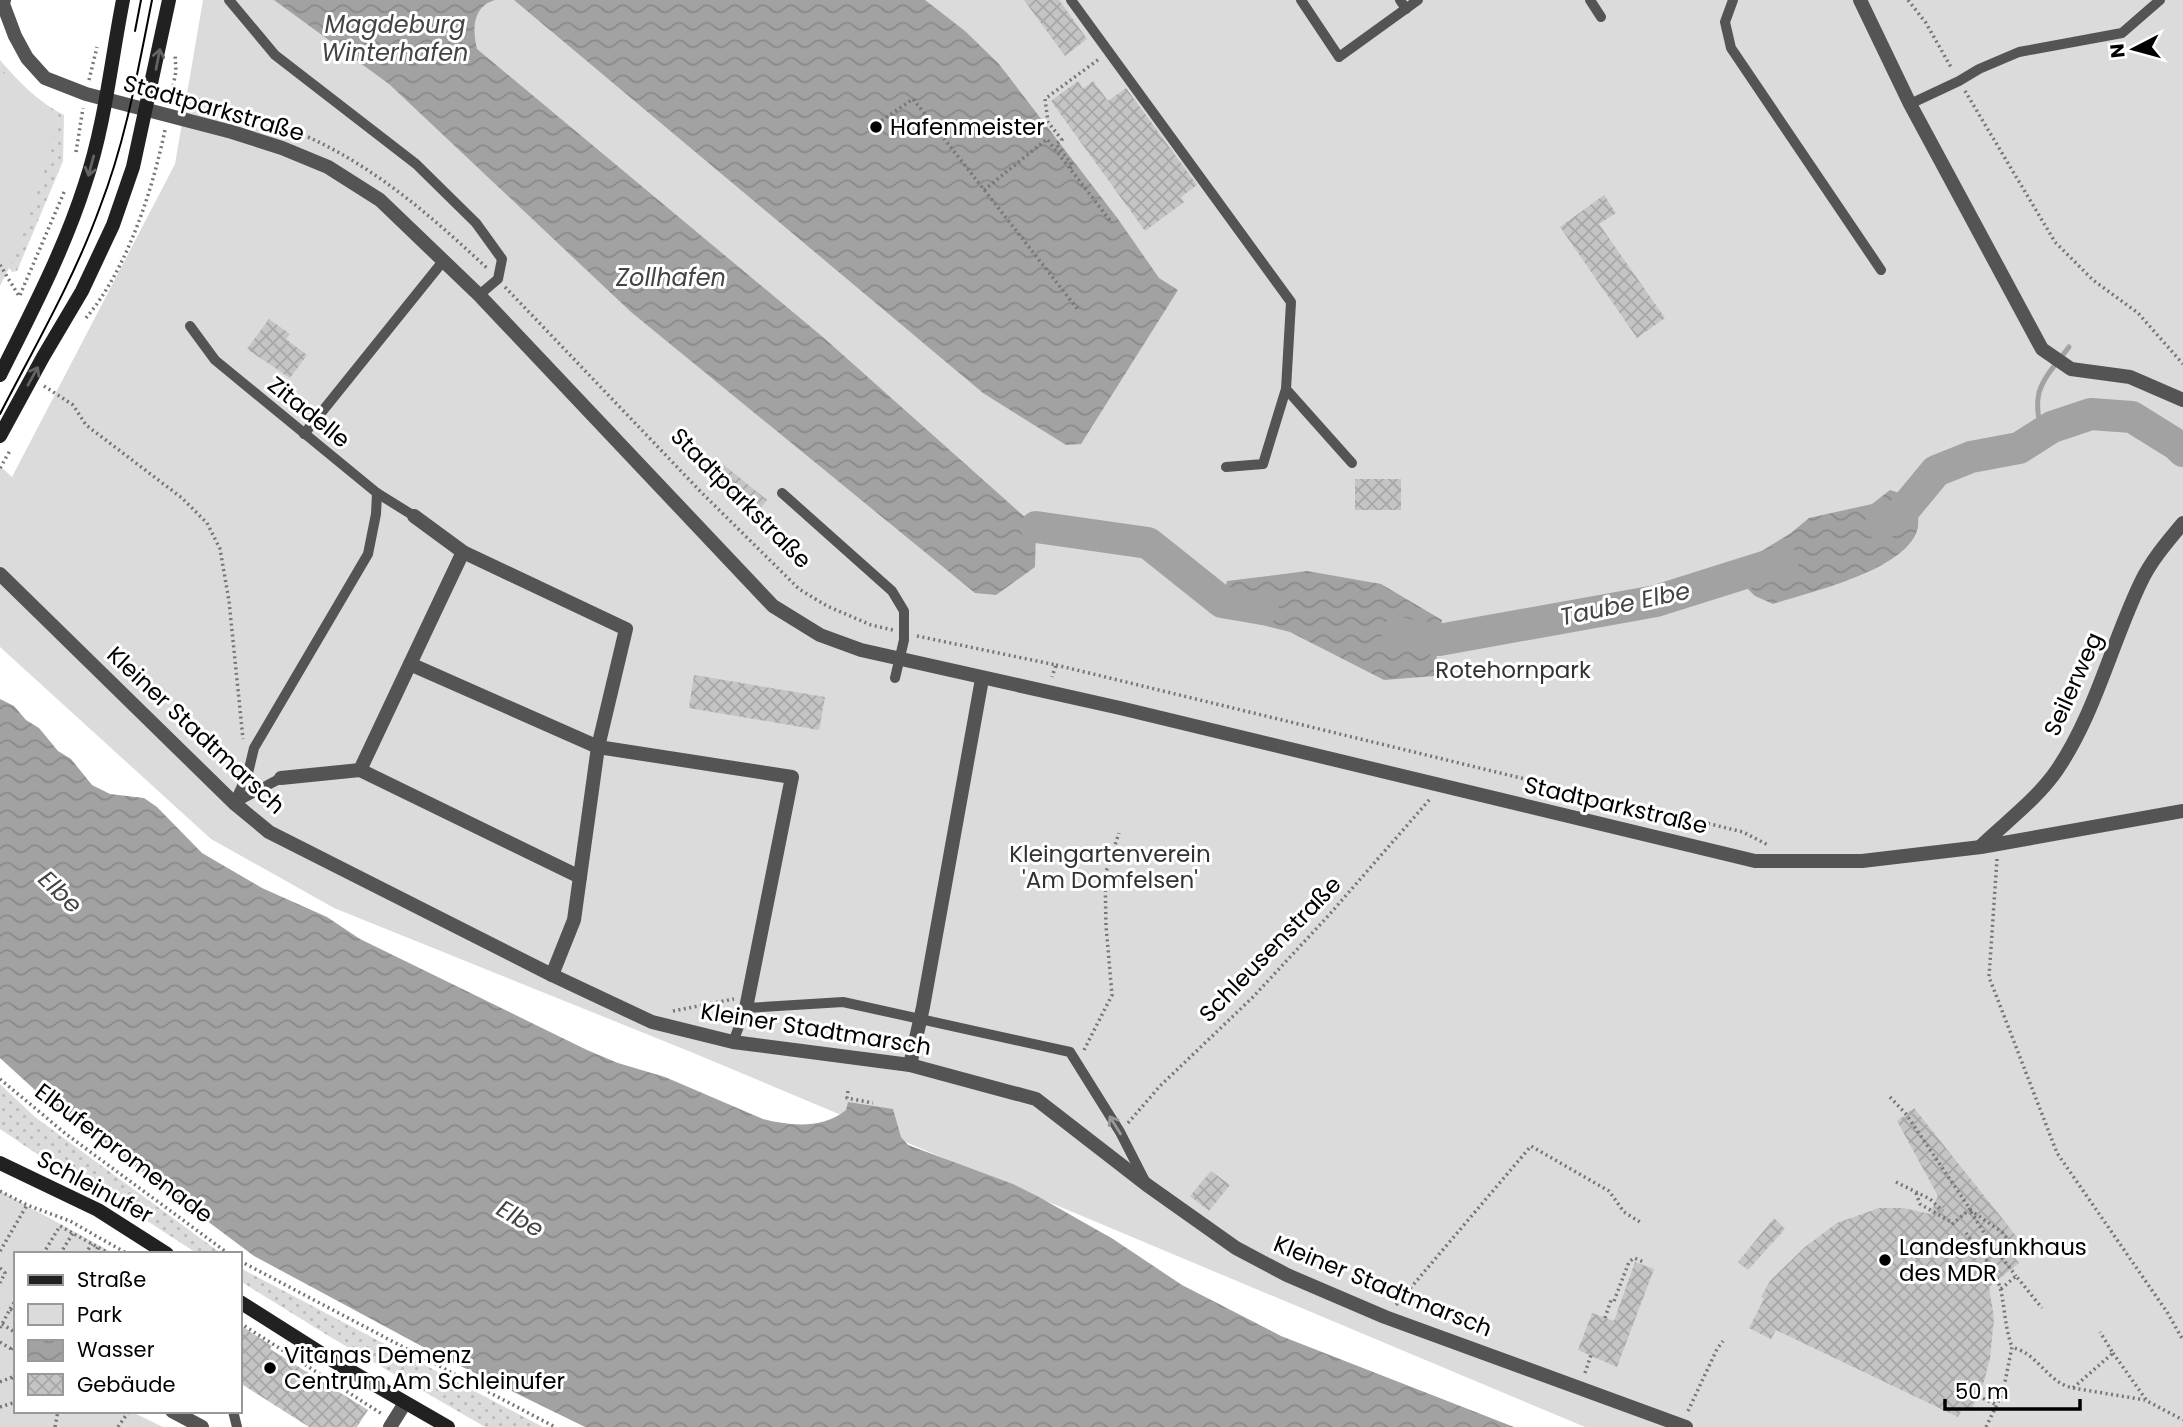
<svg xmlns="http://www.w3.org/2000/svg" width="2183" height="1427" font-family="Poppins,sans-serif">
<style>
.grass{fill:url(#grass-dots)}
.green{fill:#dbdbdb}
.water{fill:url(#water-waves)}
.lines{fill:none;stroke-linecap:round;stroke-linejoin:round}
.stream{stroke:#a2a2a2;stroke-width:5}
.river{stroke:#a2a2a2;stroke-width:32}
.building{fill:url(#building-cross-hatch)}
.path{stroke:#767676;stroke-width:3.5;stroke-dasharray:2 3.5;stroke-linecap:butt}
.service{stroke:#545454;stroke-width:10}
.pedestrian{stroke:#545454;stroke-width:14}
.minor{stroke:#545454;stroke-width:14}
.secondary{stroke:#212121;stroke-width:14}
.tram{stroke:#000;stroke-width:2}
.oneway{stroke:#646464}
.oneway2{stroke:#989898}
.poi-dot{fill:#000;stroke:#fff;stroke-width:2.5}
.labels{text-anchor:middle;stroke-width:6;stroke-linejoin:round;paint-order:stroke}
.street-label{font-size:23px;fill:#000;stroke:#fff}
.poi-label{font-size:23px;fill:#000;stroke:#fff;text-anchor:start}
.park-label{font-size:23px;fill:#323232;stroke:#fff}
.water-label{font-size:24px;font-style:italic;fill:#434343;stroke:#fff}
</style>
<defs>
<pattern id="grass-dots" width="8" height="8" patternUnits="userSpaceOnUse" patternTransform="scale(1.75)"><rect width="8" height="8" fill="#dbdbdb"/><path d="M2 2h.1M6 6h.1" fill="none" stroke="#bababa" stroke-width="1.8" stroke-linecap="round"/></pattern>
<pattern id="water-waves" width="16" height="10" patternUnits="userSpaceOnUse" patternTransform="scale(1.75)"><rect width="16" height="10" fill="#a2a2a2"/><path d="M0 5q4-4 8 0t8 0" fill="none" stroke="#8a8a8a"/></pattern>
<pattern id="building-cross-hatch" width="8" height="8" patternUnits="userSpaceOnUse" patternTransform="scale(1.75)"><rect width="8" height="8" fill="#c4c4c4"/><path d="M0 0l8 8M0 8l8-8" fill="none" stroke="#a7a7a7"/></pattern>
</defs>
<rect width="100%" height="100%" fill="#fff"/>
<!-- grass -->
<g class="grass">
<path d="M0 60C18 81 39 103 64 115L63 161 17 271 12 272 0 255Z"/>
<polygon points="0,1084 35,1117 222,1254 198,1254 98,1189 49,1162 0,1129"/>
<polygon points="240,1267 244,1270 543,1427 485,1427 332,1338 240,1281"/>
</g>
<!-- green -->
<g class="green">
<polygon points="203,0 2183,0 2183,1427 1585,1427 691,1052 334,908 211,839 0,647 0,466 12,477 175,164"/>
<polygon points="0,70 59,120 17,252 0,286"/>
<polygon points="0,1191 115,1254 16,1254 16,1411 130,1411 163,1427 0,1427"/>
</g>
<!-- water -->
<g class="water">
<path d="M274 0H495C473 6 472 29 477 49L824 338 1036 527 1035 567 996 595 975 593 631 312 389 84Z"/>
<polygon points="514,0 925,0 965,31 999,64 1118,219 1159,278 1178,290 1081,444 1066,445 983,393"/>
<path d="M1890 490 1915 498C1917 508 1920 521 1917 531 1903 571 1810 592 1773 604L1755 596 1741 582 1742 563 1791 533 1809 518 1872 504Z"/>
<polygon points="1307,571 1381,584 1442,620 1434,676 1384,680 1290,632 1234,618 1222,602 1227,581"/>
<path d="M0 699 14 706 26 720 39 728 58 751 71 759 92 785 110 794 144 798 157 807 202 853 262 888 327 917 360 939 587 1050 618 1063 665 1077 763 1119C790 1126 823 1129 846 1110L848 1102 893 1109 901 1137 908 1145 1013 1184 1039 1197 1113 1239 1182 1285 1281 1336 1514 1427H585L440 1356 254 1256 47 1101 0 1058Z"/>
</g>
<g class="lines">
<!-- stream -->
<path class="stream" d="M2042 433C2030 389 2043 381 2069 347"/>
<!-- river -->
<g class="river">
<polyline points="1881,524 1898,517 1936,471 1971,457 2019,448 2052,427 2091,414 2132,417 2177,445 2183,451"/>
<polyline points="1036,527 1148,543 1222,602 1263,609"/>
<polyline points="1397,633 1439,640 1656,601 1783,561"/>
</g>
</g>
<!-- building -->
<g class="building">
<polygon points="1024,0 1059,0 1087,39 1065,56"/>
<polygon points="1078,81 1083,89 1093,81 1108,101 1126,88 1197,185 1181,197 1184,202 1145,231 1051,101"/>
<polygon points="1604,195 1616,213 1599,224 1665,318 1637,338 1560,227"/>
<polygon points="269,319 290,334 286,339 307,355 290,378 247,349"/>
<polygon points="714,457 767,500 755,515 702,472"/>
<rect x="1355" y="479" width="46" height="31"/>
<polygon points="694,675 825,697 819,730 689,708"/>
<polygon points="1914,1108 2021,1242 2017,1244 2020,1248 2012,1254 2019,1263 1989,1287 1994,1318 1990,1358 1983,1385 1971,1411 1963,1407 1958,1417 1776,1330 1771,1339 1749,1328 1764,1299 1761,1297 1770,1281 1805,1247 1837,1223 1879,1208 1903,1208 1930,1214 1938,1196 1897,1121"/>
<polygon points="1211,1171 1230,1185 1209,1211 1190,1196"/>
<polygon points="1774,1218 1785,1229 1748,1270 1738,1262"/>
<polygon points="1635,1262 1654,1269 1617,1367 1578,1350 1592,1313 1614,1321"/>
<polygon points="240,1325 272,1346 270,1349 368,1410 357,1427 309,1427 240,1383"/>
</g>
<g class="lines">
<!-- path -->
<g class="path">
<polyline points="1908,0 1926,23 1952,69"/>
<polyline points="89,80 97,47"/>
<path d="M173 90C213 108 258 115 299 133 372 164 430 215 488 269"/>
<polyline points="1965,91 2055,242 2093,280 2138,313 2183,364"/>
<polyline points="170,102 176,71 175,54"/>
<polyline points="868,130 913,99 1079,311"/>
<polyline points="76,152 83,108"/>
<polyline points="1070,168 1073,166 1056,144 1062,140 1048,122 1045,99 1099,59"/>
<polyline points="984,190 1047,139 1112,223"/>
<polyline points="0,265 19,296"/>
<polyline points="505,287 701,492 799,589 827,606 871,625 893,630"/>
<polyline points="20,295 65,190"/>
<path d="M86 318C127 269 152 192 165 130"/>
<polyline points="44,386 73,405 86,425 182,498 207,523 220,549 229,601 243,739"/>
<polyline points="0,468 11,449"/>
<polyline points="917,636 1056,665 1052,677"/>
<polyline points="1056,665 1743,832 1768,845"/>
<polyline points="1997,859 1989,977 2057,1153 2167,1312 2183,1340"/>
<polyline points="673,1011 734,999"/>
<polyline points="1084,1050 1112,995 1106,926 1105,875 1119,833"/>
<polyline points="0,1079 66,1134 229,1254"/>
<polyline points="848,1091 847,1098 873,1103"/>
<polyline points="1890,1097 1906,1114 1970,1209 1950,1226"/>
<polyline points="1128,1123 1160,1086 1253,997 1329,915 1430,799"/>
<polyline points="1896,1182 1930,1199 1943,1211"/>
<polyline points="0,1191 27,1205 70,1221 128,1254"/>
<polyline points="1916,1193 1920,1204 1953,1223"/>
<polyline points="1970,1210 2002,1232 2020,1255 2031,1246"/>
<polyline points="1971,1212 1990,1242 2016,1276"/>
<path d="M1966 1233C1979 1250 1996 1270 2001 1291 2005 1310 2005 1328 2012 1347"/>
<polyline points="0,1251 27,1205"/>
<polyline points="43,1254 60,1226 110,1254"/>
<polyline points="60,1254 73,1233"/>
<polyline points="85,1254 92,1244"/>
<polyline points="94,1254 98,1247"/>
<polyline points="240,1261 555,1427"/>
<polyline points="0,1268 5,1273 0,1283"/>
<polyline points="2001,1289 2016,1276 2042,1308"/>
<polyline points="1614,1301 1629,1262 1634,1258 1644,1262"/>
<polyline points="1396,1305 1531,1146 1609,1191 1624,1212 1640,1222"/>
<polyline points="10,1309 16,1300"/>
<polyline points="1605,1318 1611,1300"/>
<polyline points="240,1323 382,1414"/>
<polyline points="2,1324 16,1333"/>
<polyline points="0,1328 10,1309 16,1313"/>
<polyline points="0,1342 16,1352"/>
<polyline points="12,1350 16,1343"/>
<polyline points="2113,1353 2147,1401 2183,1420"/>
<polyline points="1585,1373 1591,1355"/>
<polyline points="16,1374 12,1377 16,1382"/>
<polyline points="0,1382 12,1377"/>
<polyline points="2073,1388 2145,1400"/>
<polyline points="1978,1396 1997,1405"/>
<polyline points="0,1407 16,1402"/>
<polyline points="1688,1411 1717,1349 1723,1341"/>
<polyline points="55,1427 58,1411"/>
<polyline points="118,1427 129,1411"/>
<path d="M1986 1427 2003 1392 2012 1347C2017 1349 2023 1351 2027 1354 2043 1365 2053 1384 2073 1388L2113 1353 2100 1332"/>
</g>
<!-- service -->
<g class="service">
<polyline points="229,0 275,55 416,164 476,223 502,259 498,279 479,295"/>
<polyline points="1071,0 1291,302 1286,389 1352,463"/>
<polyline points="1301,0 1339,57 1418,0"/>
<polyline points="1400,0 1406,9"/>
<polyline points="1590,0 1601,17"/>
<polyline points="1733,0 1725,22 1731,48 1881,270"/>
<polyline points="1910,104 1959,81 1979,69 2019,52 2122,33 2160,0"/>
<polyline points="190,326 215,360 377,493 414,516"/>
<polyline points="304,434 444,260"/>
<polyline points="1226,467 1263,464 1286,389"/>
<polyline points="782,493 892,591 904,611 904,640 895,678"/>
<polyline points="234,803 248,773 254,748 368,554 376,514 377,493"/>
<polyline points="234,803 281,778"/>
<polyline points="733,1042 746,1008 843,1002 1070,1052 1120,1132 1145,1181"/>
<polyline points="233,1411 237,1427"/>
</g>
<!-- pedestrian -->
<g class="pedestrian">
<polyline points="414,516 463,552 626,629 598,747 574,920 552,975"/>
<polyline points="410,664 463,552"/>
<polyline points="360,770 580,877"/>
<polyline points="281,778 360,770 410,664 598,747 792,777 746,1008"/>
</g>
<!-- minor -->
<g class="minor">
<polyline points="4,0 3,4 15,36 27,58 45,78 86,94 232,132 282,148 328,167 380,200 479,295 773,606 820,635 861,650 1120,708 1755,861 1862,861 1981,847 2183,811"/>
<polyline points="1860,0 1910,104 2042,349 2071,369 2130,377 2183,400"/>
<polyline points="0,574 234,803 269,832 552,975 652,1022 733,1042 910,1065 1036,1099 1147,1185 1236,1248 1287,1275 1385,1317 1686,1427"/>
<path d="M1981 846C2006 822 2037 799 2057 770 2095 714 2111 645 2140 584 2150 562 2167 542 2183 523"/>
<polyline points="910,1065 923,1007 982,679"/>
<polyline points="172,1411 202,1427"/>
<polyline points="390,1427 405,1403"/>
</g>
<!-- secondary -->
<g class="secondary">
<path d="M0 375C31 313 64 250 85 184 105 125 111 61 123 0"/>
<polyline points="0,436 43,357 82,291 113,225 133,167 169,0"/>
<polyline points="0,1163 98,1210 167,1254"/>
<polyline points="240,1302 330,1359 448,1427"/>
</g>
<!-- tram -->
<g class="tram">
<polyline points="135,31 141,0"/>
<path d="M0 414C35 346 74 279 100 207 126 140 138 70 152 0"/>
</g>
</g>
<!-- one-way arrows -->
<defs><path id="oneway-shaft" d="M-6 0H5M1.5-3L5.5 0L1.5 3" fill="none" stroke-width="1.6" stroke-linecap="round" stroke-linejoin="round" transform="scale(1.75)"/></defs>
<g class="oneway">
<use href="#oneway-shaft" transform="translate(158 59) rotate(-79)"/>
<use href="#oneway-shaft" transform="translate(91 166) rotate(105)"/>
<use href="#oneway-shaft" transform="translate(33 376) rotate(-61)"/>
</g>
<use class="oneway2" href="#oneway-shaft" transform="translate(1115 1125) rotate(-122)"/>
<!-- markers -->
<g class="poi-dot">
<circle cx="876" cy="127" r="7"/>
<circle cx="1885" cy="1260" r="7"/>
<circle cx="270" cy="1368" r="7"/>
</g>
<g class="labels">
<!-- street labels -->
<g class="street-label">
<text transform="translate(214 108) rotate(16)" y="8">Stadtparkstraße</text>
<text transform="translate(309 412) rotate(39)" y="8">Zitadelle</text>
<text transform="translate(741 498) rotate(45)" y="8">Stadtparkstraße</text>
<text transform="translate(2073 684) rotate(-66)" y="8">Seilerweg</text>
<text transform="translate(196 730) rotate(43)" y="8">Kleiner Stadtmarsch</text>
<text transform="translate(1616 805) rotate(13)" y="8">Stadtparkstraße</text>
<text transform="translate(1270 949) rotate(-46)" y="8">Schleusenstraße</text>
<text transform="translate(816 1029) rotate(9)" y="8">Kleiner Stadtmarsch</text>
<text transform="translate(124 1153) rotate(37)" y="8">Elbuferpromenade</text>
<text transform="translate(95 1187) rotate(28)" y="8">Schleinufer</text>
<text transform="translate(1383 1286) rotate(22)" y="8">Kleiner Stadtmarsch</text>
</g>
<!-- poi labels -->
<g class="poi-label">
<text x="890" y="135">Hafenmeister</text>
<text x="1899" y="1255">Landesfunkhaus<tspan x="1899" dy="26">des MDR</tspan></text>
<text x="284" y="1363">Vitanas Demenz<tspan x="284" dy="26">Centrum Am Schleinufer</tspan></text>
</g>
<!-- park labels -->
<g class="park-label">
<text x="1513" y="678">Rotehornpark</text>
<text x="1110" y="862">Kleingartenverein<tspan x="1110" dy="26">'Am Domfelsen'</tspan></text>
</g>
<!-- water labels -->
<g class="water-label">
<text x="395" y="33">Magdeburg<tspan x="395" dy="28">Winterhafen</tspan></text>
<text x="671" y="286">Zollhafen</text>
<text transform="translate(1625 604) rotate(-12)" y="8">Taube Elbe</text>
<text transform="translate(60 892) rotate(44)" y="8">Elbe</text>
<text transform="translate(520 1219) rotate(30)" y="8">Elbe</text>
</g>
</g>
<!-- legend -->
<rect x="14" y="1252" width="228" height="161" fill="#ffffff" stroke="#999999" stroke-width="2"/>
<rect x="28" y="1275" width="35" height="10" fill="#212121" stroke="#999999" stroke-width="2"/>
<text x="77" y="1287" font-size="21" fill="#000000">Straße</text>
<rect x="28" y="1304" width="35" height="21" fill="#dbdbdb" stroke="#999999" stroke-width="2"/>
<text x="77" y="1322" font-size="21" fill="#000000">Park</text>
<rect x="28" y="1340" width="35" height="21" fill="url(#water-waves)" stroke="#999999" stroke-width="2"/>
<text x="77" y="1357" font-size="21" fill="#000000">Wasser</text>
<rect x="28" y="1374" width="35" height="21" fill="url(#building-cross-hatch)" stroke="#999999" stroke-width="2"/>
<text x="77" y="1392" font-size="21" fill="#000000">Gebäude</text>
<!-- north arrow -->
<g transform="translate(2134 49) rotate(264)" stroke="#ffffff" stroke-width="5" paint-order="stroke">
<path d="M0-5L12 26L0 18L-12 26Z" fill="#000000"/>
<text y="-10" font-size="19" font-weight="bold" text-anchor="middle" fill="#000000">N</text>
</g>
<!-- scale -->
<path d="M1945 1399v10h135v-10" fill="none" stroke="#000000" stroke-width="3.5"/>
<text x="1955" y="1399" font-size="21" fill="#000000" stroke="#ffffff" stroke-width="5" paint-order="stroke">50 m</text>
</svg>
